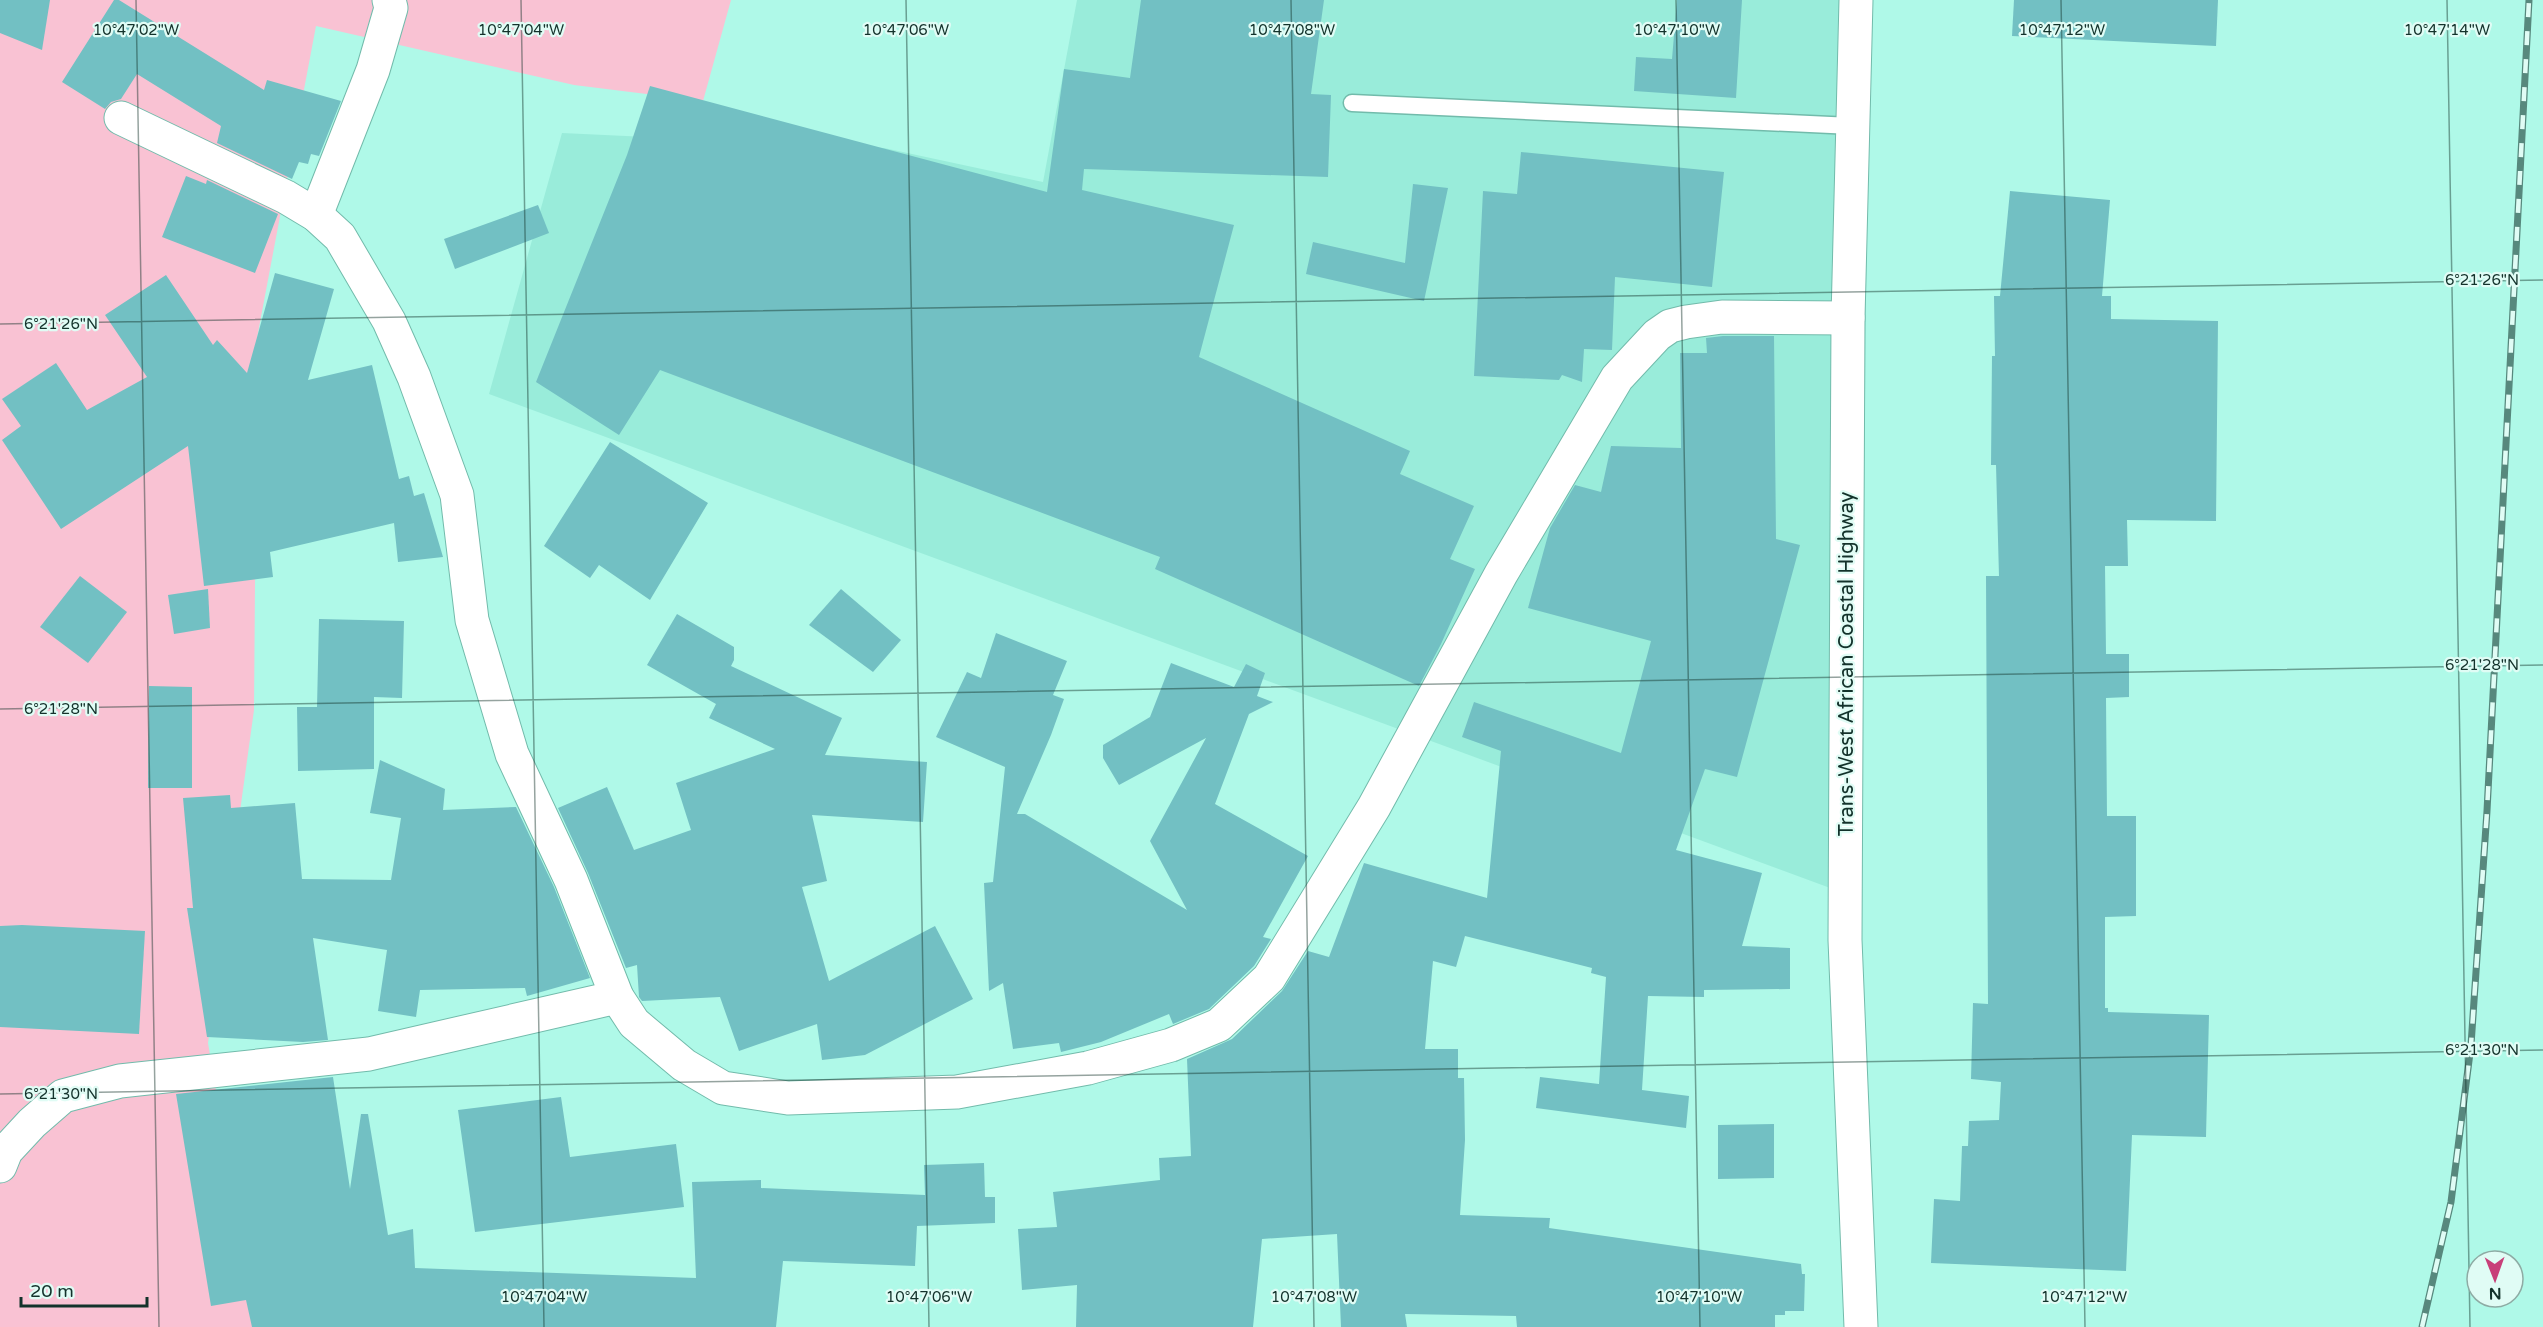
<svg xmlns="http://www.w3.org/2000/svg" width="2543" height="1327" font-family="'Varela Round',sans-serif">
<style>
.built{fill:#99ecda}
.green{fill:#f9c2d3}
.building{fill:#72c0c3}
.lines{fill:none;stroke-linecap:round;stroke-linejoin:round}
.service-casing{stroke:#72bbab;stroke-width:19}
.minor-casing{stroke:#72bbab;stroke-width:35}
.trunk-casing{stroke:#72bbab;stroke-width:35}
.service{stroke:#fff;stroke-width:16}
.minor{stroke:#fff;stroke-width:33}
.trunk{stroke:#fff;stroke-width:33}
.rail-casing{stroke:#57887d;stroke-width:7}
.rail{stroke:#e0fcf5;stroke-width:4.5;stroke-dasharray:14;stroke-linecap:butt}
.ticks{fill:none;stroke:#13322b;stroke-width:1.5;stroke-opacity:0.45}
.labels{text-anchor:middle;stroke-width:4.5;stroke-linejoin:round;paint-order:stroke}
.street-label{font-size:20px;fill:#13322b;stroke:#e0fcf5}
.ticks-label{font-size:15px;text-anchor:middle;fill:#13322b;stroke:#e0fcf5;stroke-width:4.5;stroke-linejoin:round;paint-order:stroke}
</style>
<rect width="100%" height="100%" fill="#aff9e8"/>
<!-- built -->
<polygon class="built" points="1077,0 1869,0 1860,899 489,394 562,133 884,148 1043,182"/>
<!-- green -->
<polygon class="green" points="0,0 731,0 703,101 574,85 316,26 257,338 254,710 208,1043 256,1327 0,1327"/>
<!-- building -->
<g class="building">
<polygon points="0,0 50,0 42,50 0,33"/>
<polygon points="114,0 119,0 264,90 267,80 341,101 319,156 311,154 308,164 299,162 292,179 217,143 221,126 137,74 121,99 111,102 105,109 62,82"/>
<polygon points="1141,0 1324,0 1311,94 1331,95 1328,177 1084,169 1082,190 1234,225 1199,357 1410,451 1400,474 1474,506 1450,559 1475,569 1441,644 1419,686 1155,569 1160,557 660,370 619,435 536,382 627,155 650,86 1047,192 1064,69 1130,78"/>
<polygon points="1677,0 1742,0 1736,98 1634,91 1636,57 1672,59"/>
<polygon points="2014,0 2218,0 2216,46 2012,36"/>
<polygon points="1521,152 1724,172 1712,287 1615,277 1612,350 1584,349 1582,382 1562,375 1559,380 1474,376 1483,191 1517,194"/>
<polygon points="186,176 206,184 207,180 278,214 255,273 162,237"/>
<polygon points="1413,184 1448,188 1424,301 1306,274 1313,242 1405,263"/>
<polygon points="2010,191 2110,200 2102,296 2111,296 2111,319 2218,321 2216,521 2127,520 2128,566 2105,566 2106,654 2129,654 2129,697 2106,698 2107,816 2136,816 2136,916 2105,917 2105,1008 2108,1008 2108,1012 2209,1015 2206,1137 2132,1135 2126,1271 1931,1263 1934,1199 1960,1201 1962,1146 1968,1146 1969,1121 1999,1120 2001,1082 1971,1079 1973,1003 1988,1004 1986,576 1999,576 1996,465 1991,465 1992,356 1995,356 1994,296 2000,296"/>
<polygon points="538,205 549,233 455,269 444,239"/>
<polygon points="275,273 334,289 308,380 372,365 399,479 409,476 414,496 424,493 443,557 398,562 394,523 270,552 273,577 204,586 188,446 61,529 2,440 21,426 2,399 56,363 87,410 147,377 105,315 166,275 213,345 217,340 247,373"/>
<polygon points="1723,336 1774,336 1776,539 1800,545 1737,777 1705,769 1676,850 1762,873 1742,946 1790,948 1790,989 1704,990 1704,997 1648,996 1642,1090 1689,1096 1686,1128 1536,1108 1540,1077 1599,1084 1606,977 1591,973 1592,968 1465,936 1456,967 1433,961 1425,1049 1458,1049 1458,1078 1464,1078 1465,1140 1460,1215 1550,1218 1549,1228 1801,1264 1802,1274 1805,1274 1804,1311 1785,1311 1785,1315 1775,1315 1775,1327 1517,1327 1516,1316 1405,1314 1407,1327 1341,1327 1337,1234 1262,1239 1253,1327 1076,1327 1077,1285 1022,1290 1018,1229 1057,1227 1053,1192 1160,1180 1159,1158 1191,1156 1187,1059 1232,1039 1282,991 1308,951 1329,957 1364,863 1487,898 1501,751 1462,737 1474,702 1621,753 1651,641 1528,608 1550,528 1575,485 1601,492 1611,446 1681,448 1680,353 1707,353 1706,338"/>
<polygon points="610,442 708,503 650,600 599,565 590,578 544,546"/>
<polygon points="80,576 127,612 88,663 40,627"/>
<polygon points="208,589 210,628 174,634 168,595"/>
<polygon points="841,589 901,640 873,672 809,625"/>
<polygon points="677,614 734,647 734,660 731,666 842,718 825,755 927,762 923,822 812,815 827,881 802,887 829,981 935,926 973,999 865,1055 822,1060 817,1024 739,1051 720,997 642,1001 639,997 637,965 626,968 588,873 558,808 607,787 634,850 691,830 676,783 775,749 709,718 716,704 647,665"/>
<polygon points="319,619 404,621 402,698 374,697 374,769 298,771 297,707 317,707"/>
<polygon points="996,633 1067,661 1053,695 1064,699 1051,735 1017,814 1025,814 1187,910 1150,841 1206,738 1119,785 1103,758 1103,745 1150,717 1171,663 1234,687 1246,664 1265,673 1257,696 1273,702 1249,714 1215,804 1308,856 1263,937 1271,939 1254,966 1209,1009 1173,1024 1169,1014 1101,1042 1061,1052 1059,1043 1013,1049 1003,983 989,991 984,883 993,882 1005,767 936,737 967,672 981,678"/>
<polygon points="149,686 192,687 192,788 148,788"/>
<polygon points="380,760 445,789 443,810 516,807 554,887 590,978 527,996 525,988 420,990 416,1017 378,1011 387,950 313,938 328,1040 303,1042 207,1037 187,908 193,908 183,798 230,795 231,808 295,803 302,879 391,880 401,818 370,813"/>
<polygon points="22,925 145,931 139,1034 0,1027 0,926"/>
<polygon points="333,1077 350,1189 361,1114 368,1114 388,1235 413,1229 415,1268 696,1278 692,1182 761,1180 761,1188 925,1195 924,1165 984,1163 985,1197 995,1197 995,1223 917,1226 915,1266 783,1261 776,1327 252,1327 246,1300 211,1306 176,1094"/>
<polygon points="561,1097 570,1157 676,1144 684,1207 475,1232 458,1110"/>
<polygon points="1774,1124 1774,1178 1718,1179 1718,1125"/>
</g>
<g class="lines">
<!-- service casing -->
<g class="service-casing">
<polyline id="service" points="1352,103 1852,126"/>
</g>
<!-- minor casing -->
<g class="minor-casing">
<g id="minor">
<polyline points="121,118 286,197 316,215 340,237 389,321 414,377 457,495 472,620 512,754 571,880 617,997 634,1023 684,1065 723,1088 788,1098 957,1092 1088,1068 1171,1045 1219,1025 1269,978 1374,807 1501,574 1617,378 1657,335 1670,326 1686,322 1722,317 1848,318"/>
<polyline points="316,215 373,70 391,8 389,0"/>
<polyline points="0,1166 6,1151 32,1123 63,1096 120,1081 369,1054 617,997"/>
</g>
</g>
<!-- trunk casing -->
<g class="trunk-casing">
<polyline id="trunk" points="1856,0 1848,318 1845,940 1861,1327"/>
</g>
<!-- service -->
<use href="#service" class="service"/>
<!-- minor -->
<use href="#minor" class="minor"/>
<!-- trunk -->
<use href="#trunk" class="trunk"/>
<!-- rail casing -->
<g class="rail-casing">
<polyline id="rail" points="2422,1327 2451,1202 2471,1045 2487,811 2529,0"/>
</g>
<!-- rail -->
<use href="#rail" class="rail"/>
</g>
<!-- ticks -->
<path class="ticks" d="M136 0 159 1327M521 0 544 1327M906 0 929 1327M1291 0 1314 1327M1676 0 1700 1327M2061 0 2085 1327M2447 0 2470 1327M0 324 2543 280M0 709 2543 665M0 1094 2543 1050"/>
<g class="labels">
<!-- street labels -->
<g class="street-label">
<text transform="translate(1846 664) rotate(-90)" y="7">Trans-West African Coastal Highway</text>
</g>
</g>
<g class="ticks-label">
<text x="136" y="35">10°47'02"W</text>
<text x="521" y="35">10°47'04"W</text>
<text x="906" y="35">10°47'06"W</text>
<text x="1292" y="35">10°47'08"W</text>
<text x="1677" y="35">10°47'10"W</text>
<text x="2062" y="35">10°47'12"W</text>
<text x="2447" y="35">10°47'14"W</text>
<text x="2482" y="285">6°21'26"N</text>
<text x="61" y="329">6°21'26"N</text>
<text x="2482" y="670">6°21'28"N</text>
<text x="61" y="714">6°21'28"N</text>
<text x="2482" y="1055">6°21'30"N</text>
<text x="61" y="1099">6°21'30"N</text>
<text x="544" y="1302">10°47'04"W</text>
<text x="929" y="1302">10°47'06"W</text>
<text x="1314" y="1302">10°47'08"W</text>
<text x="1699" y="1302">10°47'10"W</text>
<text x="2084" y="1302">10°47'12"W</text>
</g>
<!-- north arrow -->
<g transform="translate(2495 1279) rotate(179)"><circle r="28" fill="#e0fcf5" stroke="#8eaba4" stroke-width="1.5"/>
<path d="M0-4.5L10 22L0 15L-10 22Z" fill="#c83f79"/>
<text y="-9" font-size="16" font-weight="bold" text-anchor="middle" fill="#13322b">N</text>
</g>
<!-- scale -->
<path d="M21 1297v9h126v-9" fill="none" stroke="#13322b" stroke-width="3"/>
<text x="30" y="1297" font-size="18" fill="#13322b" stroke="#e0fcf5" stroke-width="4.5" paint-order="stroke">20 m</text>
</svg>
